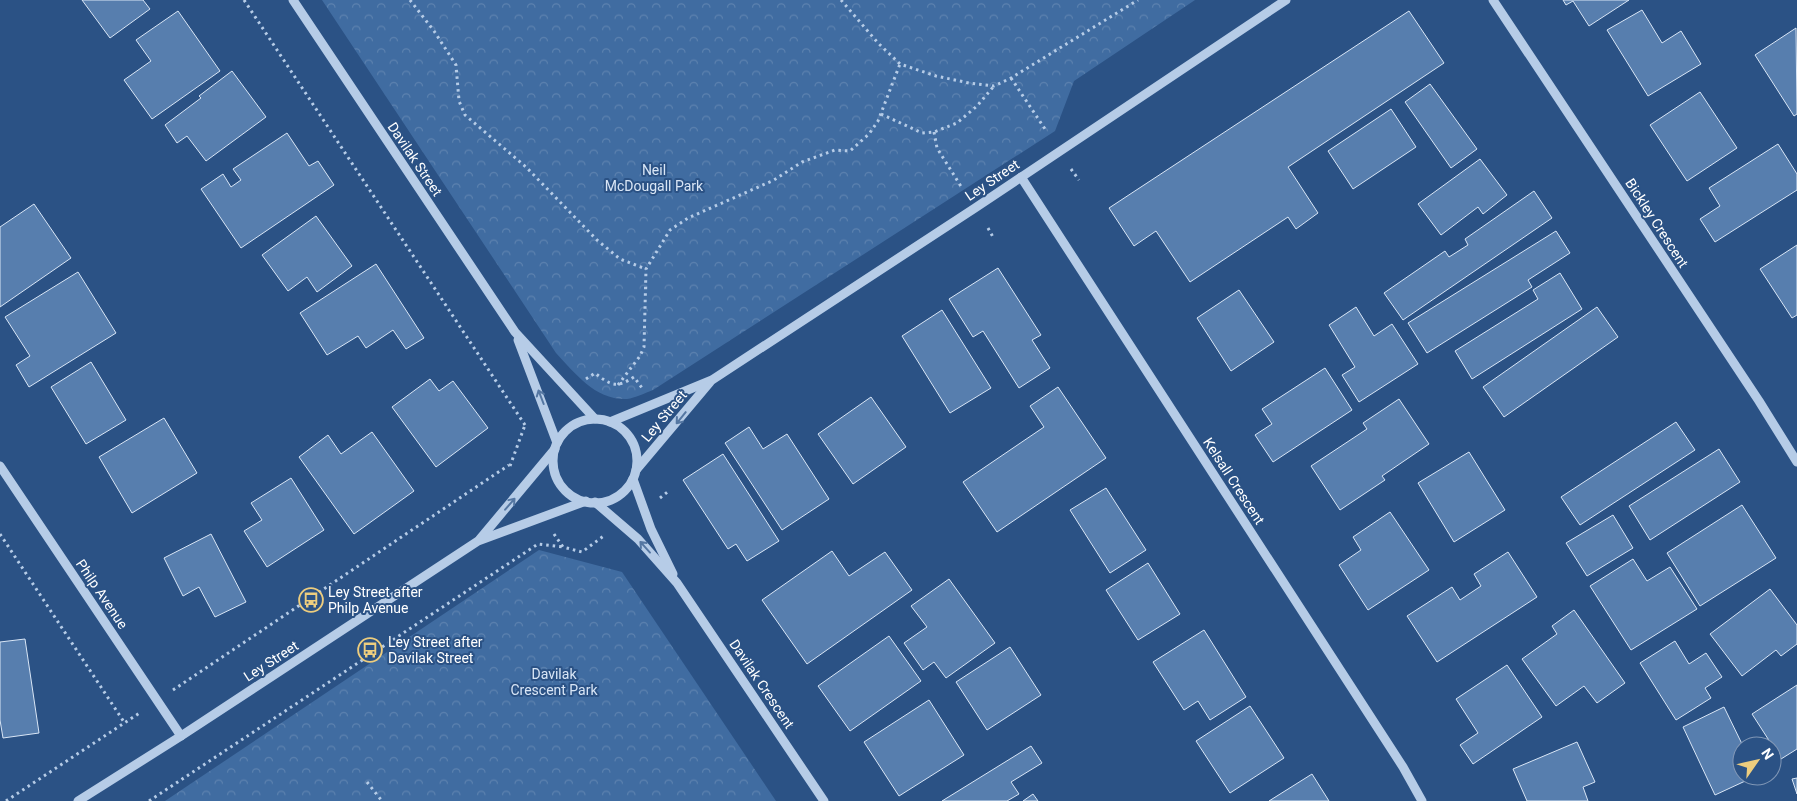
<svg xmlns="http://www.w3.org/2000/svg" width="1797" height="801" font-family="Roboto,sans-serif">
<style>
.forest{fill:url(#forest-crowns)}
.building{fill:#577eae;stroke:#d9e6f6}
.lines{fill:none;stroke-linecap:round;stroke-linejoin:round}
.path{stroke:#b6cce7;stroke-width:3;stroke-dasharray:2.5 4;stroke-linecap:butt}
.minor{stroke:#b6cce7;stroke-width:9}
.oneway{stroke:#5577a2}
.labels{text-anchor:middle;stroke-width:4;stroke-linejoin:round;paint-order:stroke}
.street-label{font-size:14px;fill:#fff;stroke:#2b5285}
.park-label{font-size:14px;fill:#d9e6f6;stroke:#2b5285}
.poi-label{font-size:14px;fill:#fff;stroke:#2b5285;text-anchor:start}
</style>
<defs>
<pattern id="forest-crowns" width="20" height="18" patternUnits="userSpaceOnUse" patternTransform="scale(1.25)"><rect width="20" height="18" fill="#406ca1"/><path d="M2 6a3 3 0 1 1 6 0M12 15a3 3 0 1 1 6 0" fill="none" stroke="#5d82af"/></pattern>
</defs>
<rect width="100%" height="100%" fill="#2b5285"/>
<!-- forest -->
<g class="forest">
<path d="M322 0H1195L1074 81 1055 131 653 390C645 393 635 398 627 399 595 400 576 374 556 353Z"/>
<polygon points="539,550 622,572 776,801 165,801"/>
</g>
<!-- building -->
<g class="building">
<polygon points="82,0 143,0 150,9 110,38"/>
<polygon points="1563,0 1629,0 1589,26 1573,1 1566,5"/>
<polygon points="1642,10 1662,43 1681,31 1701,64 1648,96 1607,30"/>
<polygon points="178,11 220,71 152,119 124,80 151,61 136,40"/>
<polygon points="1409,11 1444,63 1288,167 1318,213 1296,229 1288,217 1190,282 1156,231 1134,246 1109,208"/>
<polygon points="1796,28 1797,114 1794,116 1755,55"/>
<polygon points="232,71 266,117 206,161 187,136 177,143 165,125 201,98 199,96"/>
<polygon points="1430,84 1477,149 1451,168 1405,102"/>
<polygon points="1700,92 1737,148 1687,181 1650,125"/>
<polygon points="1391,109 1416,147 1353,189 1328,151"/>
<polygon points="287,133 309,166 318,161 334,185 241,248 201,189 223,174 231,187 241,180 233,169"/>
<polygon points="1778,144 1797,174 1797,190 1715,242 1700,219 1720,206 1709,188"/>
<polygon points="1480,159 1507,195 1483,214 1478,207 1441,235 1418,204"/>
<polygon points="1534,191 1552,218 1403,320 1384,293 1445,251 1449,257 1468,245 1465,239"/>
<polygon points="34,204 71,258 0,307 0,227"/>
<polygon points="316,216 352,266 317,292 307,277 288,291 262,255"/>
<polygon points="1556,231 1570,253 1528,280 1532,287 1427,353 1408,323"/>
<polygon points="1797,245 1797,315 1792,318 1760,269"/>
<polygon points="376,264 424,338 406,349 393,330 366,348 358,336 327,355 300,313"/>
<polygon points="998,268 1041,335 1032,340 1050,368 1019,388 983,331 973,337 949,299"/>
<polygon points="78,272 116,333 29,387 16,365 30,356 5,317"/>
<polygon points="1560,273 1582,309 1472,379 1455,351 1538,299 1533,290"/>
<polygon points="1239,290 1274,342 1231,371 1197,318"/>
<polygon points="1356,307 1374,336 1392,324 1418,364 1359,402 1342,375 1355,367 1329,325"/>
<polygon points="1597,307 1618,337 1504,417 1483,387"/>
<polygon points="942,310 991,388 950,413 902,336"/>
<polygon points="91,362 126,420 86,444 51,387"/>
<polygon points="1325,368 1352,410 1273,462 1255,435 1272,424 1262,409"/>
<polygon points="430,379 439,391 453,381 488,428 436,467 392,407"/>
<polygon points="1058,387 1106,458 997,532 963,482 1044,427 1030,406"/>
<polygon points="871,397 906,447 853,484 818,434"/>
<polygon points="1399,399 1429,444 1382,476 1385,480 1340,510 1311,466 1367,429 1363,423"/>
<polygon points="164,418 197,473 132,513 99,457"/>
<polygon points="1676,422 1695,450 1580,525 1561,497"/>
<polygon points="749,427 763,449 787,434 829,499 782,530 725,443"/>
<polygon points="372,432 414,491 354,534 299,457 328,435 341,454"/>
<polygon points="1719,449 1740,482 1650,540 1629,506"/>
<polygon points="1469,452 1505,510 1454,542 1418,483"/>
<polygon points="723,454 779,541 747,561 736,544 728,549 683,480"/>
<polygon points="291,478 324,530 267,567 244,531 262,520 251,503"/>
<polygon points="1106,488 1146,550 1110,573 1070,510"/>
<polygon points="1742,505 1776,558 1700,606 1667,553"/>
<polygon points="1390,512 1429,570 1368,610 1339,565 1361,550 1353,537"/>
<polygon points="1613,515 1633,548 1587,576 1566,543"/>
<polygon points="211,534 246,602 215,617 199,587 183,596 164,558"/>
<polygon points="832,551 849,576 885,552 912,590 807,664 762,600"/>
<polygon points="1508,552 1537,597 1437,662 1407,616 1452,587 1460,600 1481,586 1474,574"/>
<polygon points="1633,559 1647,581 1670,567 1697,609 1631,650 1590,586"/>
<polygon points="1148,563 1180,614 1138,640 1106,590"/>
<polygon points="949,579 995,643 946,678 934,662 923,670 904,643 927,627 911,606"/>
<polygon points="1770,589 1797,625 1797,644 1781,656 1776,650 1742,676 1710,634"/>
<polygon points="1574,610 1625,683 1597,703 1584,686 1556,706 1522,659 1557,634 1552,626"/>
<polygon points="1204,630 1246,697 1210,720 1198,701 1184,710 1153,662"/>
<polygon points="889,636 921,681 850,731 818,686"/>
<polygon points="25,639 39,733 3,738 0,720 0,642"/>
<polygon points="1675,641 1689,664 1706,653 1722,677 1705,688 1711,698 1676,720 1640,663"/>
<polygon points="1010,647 1041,695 987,730 956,682"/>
<polygon points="1507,665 1542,717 1473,764 1460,745 1478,733 1456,699"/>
<polygon points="1797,685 1797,749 1781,759 1752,714"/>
<polygon points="929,700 964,755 899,796 864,742"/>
<polygon points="1250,706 1284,758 1230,793 1196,741"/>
<polygon points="1724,707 1743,746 1742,776 1756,776 1715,795 1683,727"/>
<polygon points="1577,742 1595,782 1583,787 1588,801 1527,801 1513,769"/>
<polygon points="1031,746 1042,763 1011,782 1019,794 1007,801 942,801"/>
<polygon points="1312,774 1329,801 1269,801"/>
<polygon points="1797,778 1797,794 1792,779"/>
<polygon points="1033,794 1038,801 1023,801"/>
</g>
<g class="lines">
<!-- path -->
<g class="path">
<polyline points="244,0 525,425"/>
<polyline points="410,0 434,31 456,65 459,101 465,115 526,167 597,240 620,259 646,269"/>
<polyline points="841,0 878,43 900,64 936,76 969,83 994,86 1011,78 1138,0"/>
<polyline points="1011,78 1047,132"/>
<polyline points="881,114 922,133 934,132 957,123 977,106 994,86"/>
<polyline points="934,132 937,148 962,188"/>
<polyline points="1071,169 1079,180"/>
<polyline points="988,228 993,237"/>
<path d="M586 379 595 373C611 386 617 388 634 377L642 388"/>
<polyline points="618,385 640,356 644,347 646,269 670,230 688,218 774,180 802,162 835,150 850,151 869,134 878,121 900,64"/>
<polyline points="510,466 525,425"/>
<polyline points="660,498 670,490"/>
<polyline points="0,534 124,722"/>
<polyline points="554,534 563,547 582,552 605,535"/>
<polyline points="173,690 509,465"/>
<polyline points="367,782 382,801"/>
<polyline points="6,801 141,712"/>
<polyline points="149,801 538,544 563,547"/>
</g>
<!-- minor -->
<g class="minor">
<polyline points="293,0 515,332 595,419"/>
<polyline points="1493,0 1759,401 1797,462"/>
<polyline points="1021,177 1403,767 1422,801"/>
<polyline points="518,340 557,443"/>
<circle cx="595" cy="461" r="42"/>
<polyline points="610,422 712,380 975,208 1286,0"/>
<polyline points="0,466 181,736"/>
<polyline points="636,470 710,382"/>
<polyline points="633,479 651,529 673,574"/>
<polyline points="595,502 638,539 677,583 824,801"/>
<polyline points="480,539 555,449"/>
<polyline points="78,801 181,736 478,541 586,501"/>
</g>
</g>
<!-- one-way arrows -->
<defs><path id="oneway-shaft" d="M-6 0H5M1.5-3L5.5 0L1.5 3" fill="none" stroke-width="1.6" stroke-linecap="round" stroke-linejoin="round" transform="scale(1.25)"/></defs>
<g class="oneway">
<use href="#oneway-shaft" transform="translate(541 397) rotate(-111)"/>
<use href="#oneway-shaft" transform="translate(681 418) rotate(129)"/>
<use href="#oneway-shaft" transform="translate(510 504) rotate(-49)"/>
<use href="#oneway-shaft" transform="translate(645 547) rotate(-132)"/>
</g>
<!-- icons -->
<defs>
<g id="bus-ring" transform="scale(1.25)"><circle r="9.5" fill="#2b5285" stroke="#edcd7e" stroke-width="1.5"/><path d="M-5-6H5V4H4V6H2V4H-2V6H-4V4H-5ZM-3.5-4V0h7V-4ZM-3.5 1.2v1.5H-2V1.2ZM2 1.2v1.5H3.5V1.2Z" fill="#edcd7e"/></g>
</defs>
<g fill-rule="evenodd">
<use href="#bus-ring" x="311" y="600"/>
<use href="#bus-ring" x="370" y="650"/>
</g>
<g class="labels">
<!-- street labels -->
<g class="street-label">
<text transform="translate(415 159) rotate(56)" y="5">Davilak Street</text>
<text transform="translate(992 180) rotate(-34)" y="5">Ley Street</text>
<text transform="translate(1657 223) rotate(57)" y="5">Bickley Crescent</text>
<text transform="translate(664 416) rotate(-50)" y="5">Ley Street</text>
<text transform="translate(1234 481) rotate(57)" y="5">Kelsall Crescent</text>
<text transform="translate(102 594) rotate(56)" y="5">Philp Avenue</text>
<text transform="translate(271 661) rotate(-33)" y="5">Ley Street</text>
<text transform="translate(762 684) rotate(56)" y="5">Davilak Crescent</text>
</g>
<!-- park labels -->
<g class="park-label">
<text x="654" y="175">Neil<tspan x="654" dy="16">McDougall Park</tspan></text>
<text x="554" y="679">Davilak<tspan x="554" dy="16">Crescent Park</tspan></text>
</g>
<!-- poi labels -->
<g class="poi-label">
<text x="328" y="597">Ley Street after<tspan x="328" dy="16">Philp Avenue</tspan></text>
<text x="388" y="647">Ley Street after<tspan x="388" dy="16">Davilak Street</tspan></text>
</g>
</g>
<!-- north arrow -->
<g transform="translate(1757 761) rotate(56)"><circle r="24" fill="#2b5285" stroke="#8097b6"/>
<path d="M0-4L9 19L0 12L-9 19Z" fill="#edcd7e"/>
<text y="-8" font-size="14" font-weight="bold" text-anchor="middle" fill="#ffffff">N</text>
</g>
</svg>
